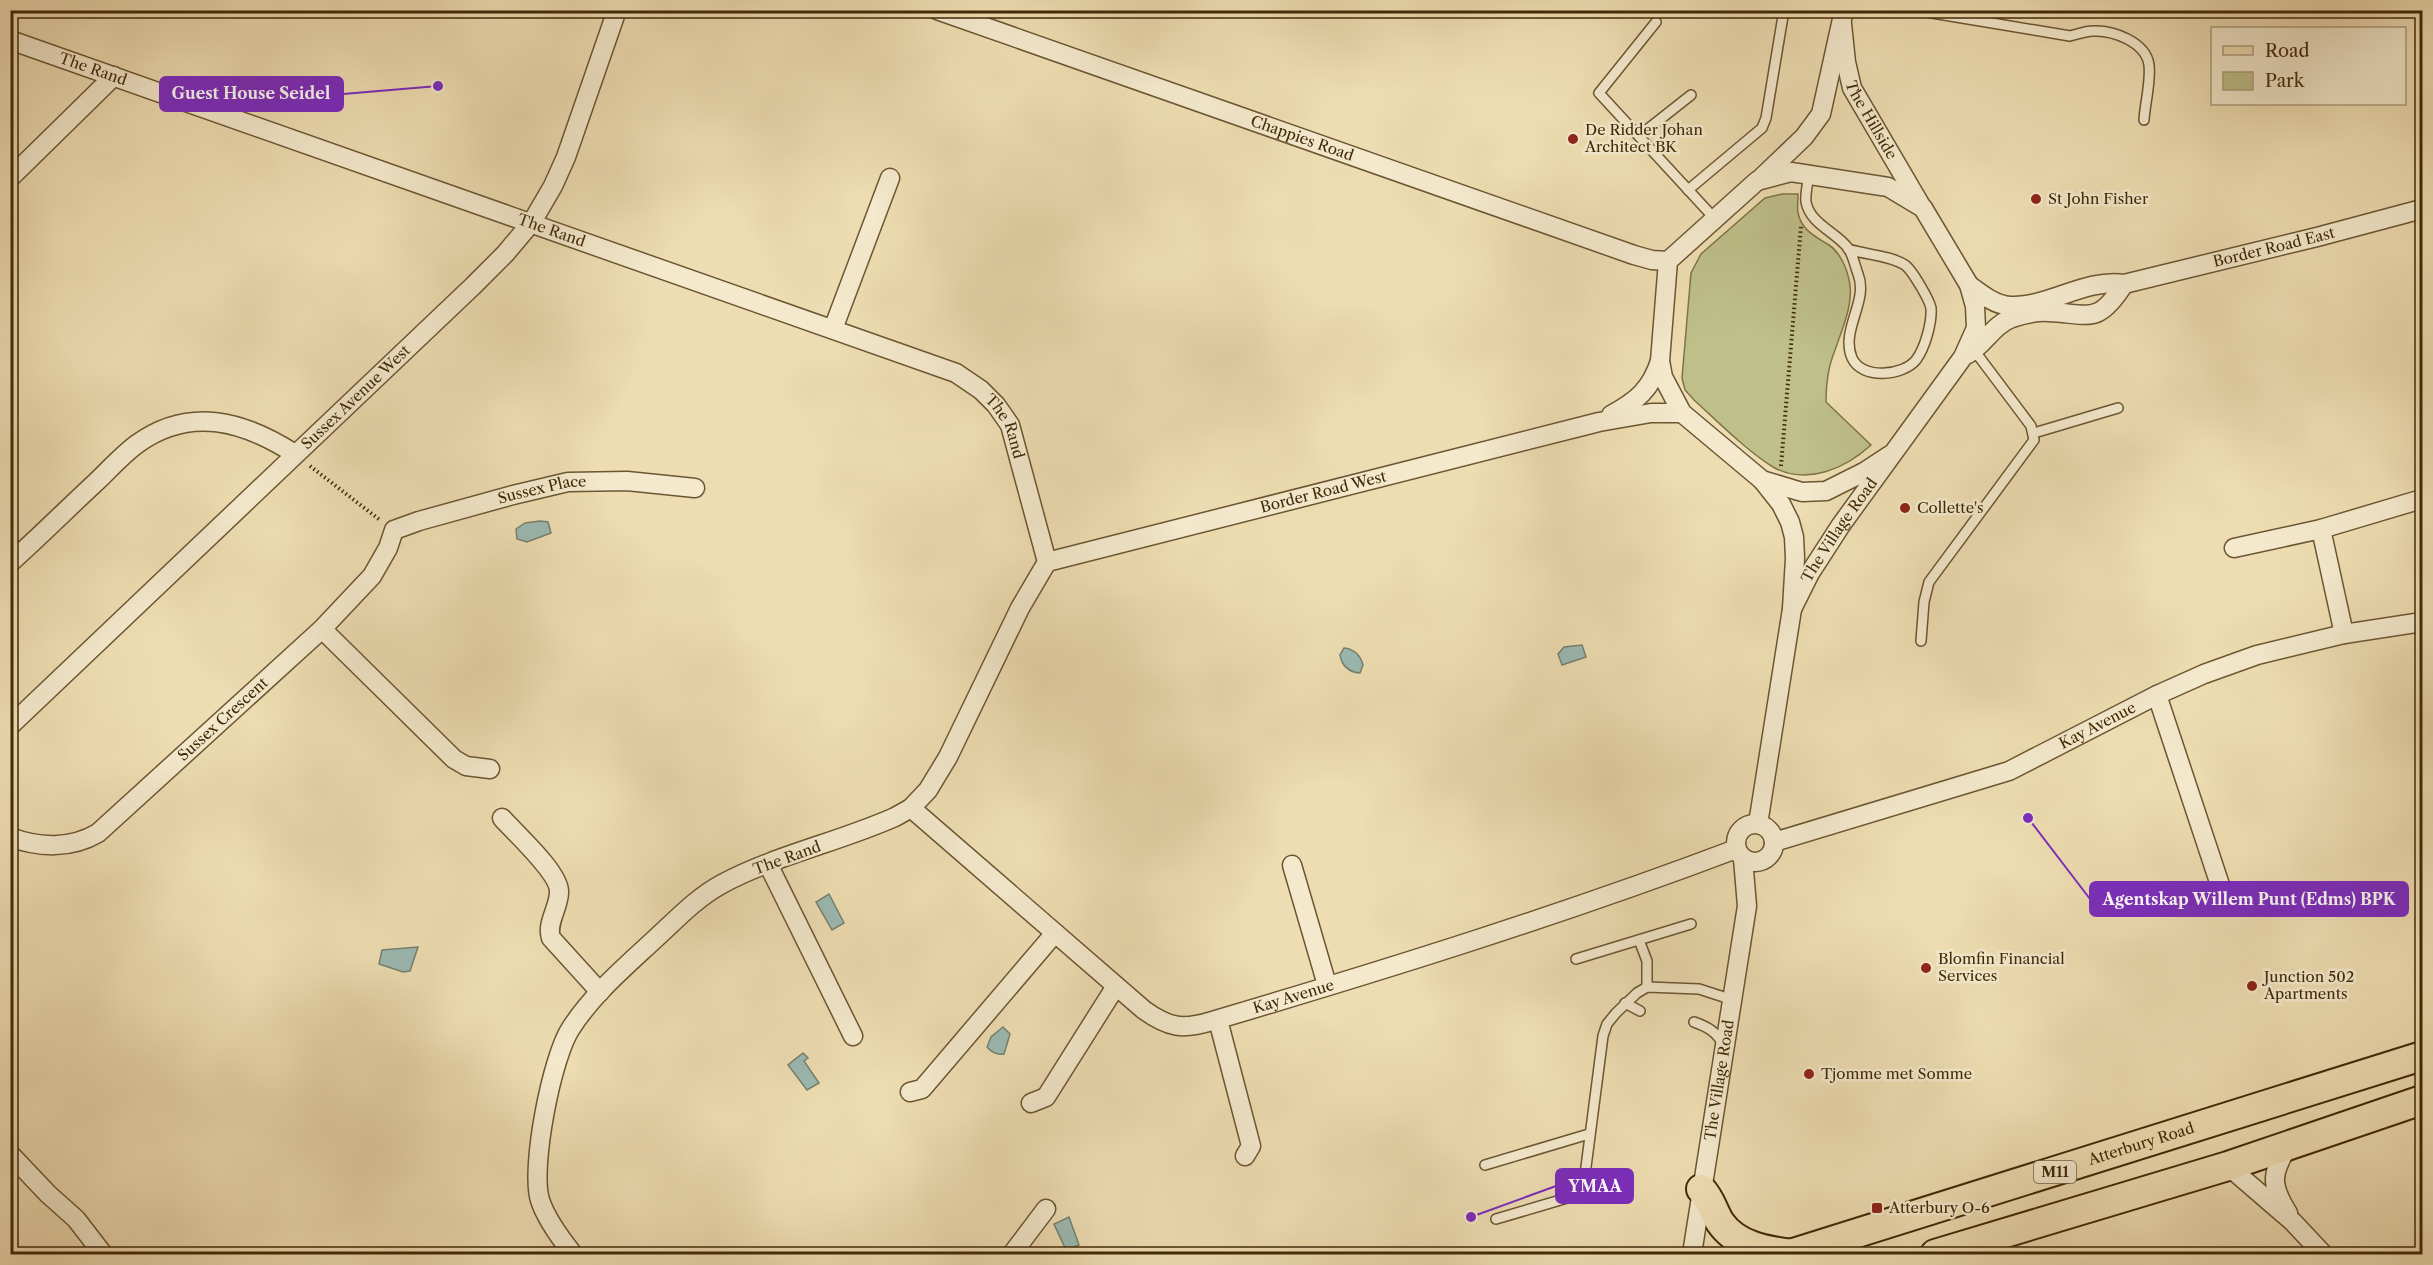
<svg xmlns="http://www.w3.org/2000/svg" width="2433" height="1265" font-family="'Libre Caslon Text',serif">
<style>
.green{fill:#bebf89;stroke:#807448;stroke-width:1.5}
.water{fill:#9bbab3;stroke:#77806f;stroke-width:1.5}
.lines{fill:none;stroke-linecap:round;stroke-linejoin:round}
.lane-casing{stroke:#6c5632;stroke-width:12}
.street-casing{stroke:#6c5632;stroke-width:21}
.primary-casing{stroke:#412908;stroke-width:32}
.path{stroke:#412908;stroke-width:4;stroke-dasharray:1.5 3;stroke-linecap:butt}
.lane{stroke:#f4e9cd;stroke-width:9}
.street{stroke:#f4e9cd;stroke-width:18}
.primary{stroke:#eeddb2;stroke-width:28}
.poi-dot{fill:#8f2418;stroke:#f4e9cd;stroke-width:2}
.labels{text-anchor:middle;stroke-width:5;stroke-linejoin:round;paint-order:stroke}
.shield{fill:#f4e9cd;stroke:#776343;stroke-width:1.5}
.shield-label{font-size:14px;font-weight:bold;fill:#412908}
.street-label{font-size:15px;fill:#412908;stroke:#f4e9cd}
.poi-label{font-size:15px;fill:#412908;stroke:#f4e9cd;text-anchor:start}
.leader{fill:none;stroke:#7b2cbf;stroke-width:2}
.callout-dot{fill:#7b2cbf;stroke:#f4e9cd;stroke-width:2}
.callout{fill:#7b2cbf;stroke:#7b2cbf;stroke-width:2}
.callout-label{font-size:16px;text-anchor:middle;font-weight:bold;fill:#fff}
</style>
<rect width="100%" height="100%" fill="#eeddb2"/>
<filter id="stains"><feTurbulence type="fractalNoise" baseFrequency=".00333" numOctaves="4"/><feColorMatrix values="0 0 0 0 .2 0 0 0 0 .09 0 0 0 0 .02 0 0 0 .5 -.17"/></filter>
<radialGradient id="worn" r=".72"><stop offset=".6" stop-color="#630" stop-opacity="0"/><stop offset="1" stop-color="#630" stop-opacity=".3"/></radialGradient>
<!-- green -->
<path class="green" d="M1782 194H1798C1798 200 1797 208 1798 213 1802 231 1815 236 1829 245 1841 253 1848 271 1850 285 1853 311 1837 340 1830 365 1827 378 1826 389 1826 402L1871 445C1846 468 1807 486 1773 467 1748 452 1716 420 1694 400L1685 390 1682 378 1691 273 1701 254 1765 198Z"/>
<!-- water -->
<g class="water">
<polygon points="540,521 548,522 551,533 527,542 517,539 516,529 525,523"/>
<polygon points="1582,645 1586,657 1562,665 1558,654 1564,647"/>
<path d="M1344 648C1354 649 1360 654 1363 665L1360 673C1348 672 1342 666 1340 655Z"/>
<polygon points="829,894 844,923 832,930 816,902"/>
<polygon points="418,947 410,971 403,972 379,964 382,950"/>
<path d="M1003 1027 1010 1034 1004 1054C997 1055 992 1053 987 1047L991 1037Z"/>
<polygon points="803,1053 808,1058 804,1061 819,1083 807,1090 788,1065"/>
<polygon points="1069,1217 1079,1245 1066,1250 1054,1224"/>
</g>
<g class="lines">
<!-- lane casing -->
<g class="lane-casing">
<g id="lane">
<path d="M1914 10 2070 36C2078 34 2086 31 2093 31 2113 30 2146 42 2149 65 2151 82 2145 103 2144 120"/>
<polyline points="1656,22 1599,93 1715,219"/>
<polyline points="1639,136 1691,95"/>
<path d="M1809 175C1808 183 1805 193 1806 202 1810 224 1836 232 1848 248 1853 255 1855 266 1858 274 1869 301 1840 330 1852 358 1862 380 1903 376 1916 360 1925 348 1932 323 1931 308 1929 299 1912 270 1905 265 1889 255 1866 255 1848 249"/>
<polyline points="1688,190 1762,128 1766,118 1784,10"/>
<polyline points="2034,433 2118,408"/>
<polyline points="1921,641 1924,602 1929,582 2034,440 2031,426 1974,350"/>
<polyline points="1639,940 1647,961 1647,987"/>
<polyline points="1576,959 1691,924"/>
<polyline points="1625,1003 1640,1011"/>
<path d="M1694 1022C1708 1027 1717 1032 1724 1046"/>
<polyline points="1485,1165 1589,1134"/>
<polyline points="1496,1219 1574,1196 1583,1190 1603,1036 1607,1024 1616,1013 1637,993 1647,987 1699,989 1733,1000"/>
</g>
</g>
<!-- street casing -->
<g class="street-casing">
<g id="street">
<path id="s1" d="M937 10 1634 255 1652 260 1668 261"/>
<path id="s2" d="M1842 24 1846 62 1852 88 1920 204"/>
<path id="s3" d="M10 40 956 373 981 390 996 405 1010 425 1047 562 1020 608 948 757 928 790 911 808 895 817C839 842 776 855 722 884 696 898 676 920 655 939 625 967 593 994 571 1028 552 1056 530 1168 540 1200 546 1219 561 1239 573 1254"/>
<polyline points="10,178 114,76"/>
<polyline points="1759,180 1804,137 1821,114 1844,10"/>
<path id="s4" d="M1969 285C1981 294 1995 305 2010 306 2047 308 2086 278 2124 284L2317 237 2422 209"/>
<polyline points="833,329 890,178"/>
<path d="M1968 354C1985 344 1993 325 2012 318 2024 314 2036 311 2049 312 2090 314 2098 325 2124 284"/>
<path d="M1611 415C1637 401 1651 389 1660 361"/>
<polyline points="2321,529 2344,634"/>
<polyline points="2234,548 2321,529 2422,499"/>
<path id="s5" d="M1047 562 1599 422 1651 413H1682"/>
<path d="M10 563C39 537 66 510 94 484 108 471 122 455 137 444 191 405 245 422 295 454"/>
<path id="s6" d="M1792 609 1810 573 1841 525 1963 357 1976 328 1975 306 1969 285 1923 208 1888 187 1791 172 1757 181 1668 261 1660 361 1663 377 1682 413 1762 480 1802 492 1826 491 1864 472 1890 455"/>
<polyline points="322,629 454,759 466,766 490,769"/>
<polyline points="2157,695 2225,900"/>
<path id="s7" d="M10 726 473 286 505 254 532 222 553 186 566 157 617 10"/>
<path id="s8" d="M911 808 1144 1010C1169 1028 1183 1030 1212 1021 1388 969 1564 914 1736 849"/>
<path d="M502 818C515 833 560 873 559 892 559 908 546 923 551 938L600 992"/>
<circle cx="1755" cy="843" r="19"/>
<polyline points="1758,824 1792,609 1795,558 1794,537 1790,522 1781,504 1762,480"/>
<path id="s9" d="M10 837C39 848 71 849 98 833L322 629 372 576 388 548 394 530 419 521 513 495 568 482 627 481 695 488"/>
<path id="s10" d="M1774 842 2009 771 2157 695 2204 674 2257 655 2344 634 2422 622"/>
<polyline points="768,864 853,1036"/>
<polyline points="1292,865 1327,985"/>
<polyline points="1218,1020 1251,1146 1245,1156"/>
<polyline points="910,1092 922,1089 1055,933"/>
<polyline points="1031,1103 1046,1097 1116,986"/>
<polyline points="10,1154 48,1194 76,1219 103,1254"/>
<polyline points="2228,1166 2293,1222 2323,1254"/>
<path d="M2288 1213C2269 1183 2272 1173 2289 1144"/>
<polyline points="1012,1254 1046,1209"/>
<path id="s11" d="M1692 1254 1747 906 1743 859"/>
</g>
</g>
<!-- primary casing -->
<g class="primary-casing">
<g id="primary">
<path d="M1701 1189C1711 1199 1713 1211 1720 1222 1736 1246 1767 1251 1793 1254"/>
<path id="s12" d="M1790 1254 2422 1056"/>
<polyline points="1935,1254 2228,1166 2422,1100"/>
</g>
</g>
<!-- path -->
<g class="path">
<polyline points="310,466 380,520"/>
<polyline points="1781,466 1801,226"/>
</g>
<!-- lane -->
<use href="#lane" class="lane"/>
<!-- street -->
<use href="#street" class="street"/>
<!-- primary -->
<use href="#primary" class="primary"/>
</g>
<!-- markers -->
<g class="poi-dot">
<circle cx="1573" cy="139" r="6"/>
<circle cx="2036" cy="199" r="6"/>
<circle cx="1905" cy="508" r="6"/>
<circle cx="1926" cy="968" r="6"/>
<circle cx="2252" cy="986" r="6"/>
<circle cx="1809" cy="1074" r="6"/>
<rect x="1871" y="1202" width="12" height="12" rx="3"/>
</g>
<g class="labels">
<!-- shield labels -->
<rect class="shield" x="2034" y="1161" width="42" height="22" rx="4.5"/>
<g class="shield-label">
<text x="2055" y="1177">M11</text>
</g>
<!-- street labels -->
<g class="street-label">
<text dy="5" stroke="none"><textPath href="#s3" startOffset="88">The Rand</textPath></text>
<text dy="5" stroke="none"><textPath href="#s2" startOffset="102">The Hillside</textPath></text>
<text dy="5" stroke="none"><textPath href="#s1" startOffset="387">Chappies Road</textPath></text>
<text dy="5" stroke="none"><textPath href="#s3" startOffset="574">The Rand</textPath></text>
<text dy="5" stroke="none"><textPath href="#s4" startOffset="318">Border Road East</textPath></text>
<text dy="5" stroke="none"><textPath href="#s7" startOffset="477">Sussex Avenue West</textPath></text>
<text dy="5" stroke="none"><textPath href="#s3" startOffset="1078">The Rand</textPath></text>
<text dy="5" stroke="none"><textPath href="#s9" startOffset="672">Sussex Place</textPath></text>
<text dy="5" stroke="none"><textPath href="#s5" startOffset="285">Border Road West</textPath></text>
<text dy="5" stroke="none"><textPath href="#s6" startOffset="92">The Village Road</textPath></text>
<text dy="5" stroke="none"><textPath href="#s9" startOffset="260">Sussex Crescent</textPath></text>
<text dy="5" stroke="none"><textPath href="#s10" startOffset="345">Kay Avenue</textPath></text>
<text transform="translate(787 858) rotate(-20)" y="5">The Rand</text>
<text dy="5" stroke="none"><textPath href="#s8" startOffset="466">Kay Avenue</textPath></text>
<text dy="5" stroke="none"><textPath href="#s11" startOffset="176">The Village Road</textPath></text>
<text dy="5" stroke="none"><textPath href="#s12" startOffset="368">Atterbury Road</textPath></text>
</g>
<!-- poi labels -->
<g class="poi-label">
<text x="1585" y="135">De Ridder Johan<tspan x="1585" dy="17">Architect BK</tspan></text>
<text x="2048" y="204">St John Fisher</text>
<text x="1917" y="513">Collette's</text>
<text x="1938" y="964">Blomfin Financial<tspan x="1938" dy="17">Services</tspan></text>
<text x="2264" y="982">Junction 502<tspan x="2264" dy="17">Apartments</tspan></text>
<text x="1821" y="1079">Tjomme met Somme</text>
<text x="1889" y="1213">Atterbury O-6</text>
</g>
</g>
<!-- callouts -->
<path class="leader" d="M438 86L343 94M2028 818L2090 899M1471 1217L1556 1186"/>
<g class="callout-dot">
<circle cx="438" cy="86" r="6"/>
<circle cx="2028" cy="818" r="6"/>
<circle cx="1471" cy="1217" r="6"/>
</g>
<g class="callout">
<rect x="160" y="77" width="183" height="34" rx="6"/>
<rect x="2090" y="882" width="318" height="34" rx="6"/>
<rect x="1556" y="1169" width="77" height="34" rx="6"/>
</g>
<g class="callout-label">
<text x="251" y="99">Guest House Seidel</text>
<text x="2249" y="905">Agentskap Willem Punt (Edms) BPK</text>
<text x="1595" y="1192">YMAA</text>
</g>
<!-- margin -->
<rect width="2433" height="1265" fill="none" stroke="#eeddb2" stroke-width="36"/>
<rect x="12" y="12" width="2409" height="1241" fill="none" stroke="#412908" stroke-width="3"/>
<rect x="18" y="18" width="2397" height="1229" fill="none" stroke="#412908" stroke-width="1.5"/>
<!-- legend -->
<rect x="2211" y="27" width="195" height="78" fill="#f4e9cd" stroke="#ac9c7e" stroke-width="1.5"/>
<rect x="2223" y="46" width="30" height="9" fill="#eeddb2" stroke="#ac9c7e" stroke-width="1.5"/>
<text x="2265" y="57" font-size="18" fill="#412908">Road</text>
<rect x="2223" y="72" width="30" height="18" fill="#bebf89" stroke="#ac9c7e" stroke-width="1.5"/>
<text x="2265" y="87" font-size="18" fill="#412908">Park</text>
<rect width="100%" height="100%" filter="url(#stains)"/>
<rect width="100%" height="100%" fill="url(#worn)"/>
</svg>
